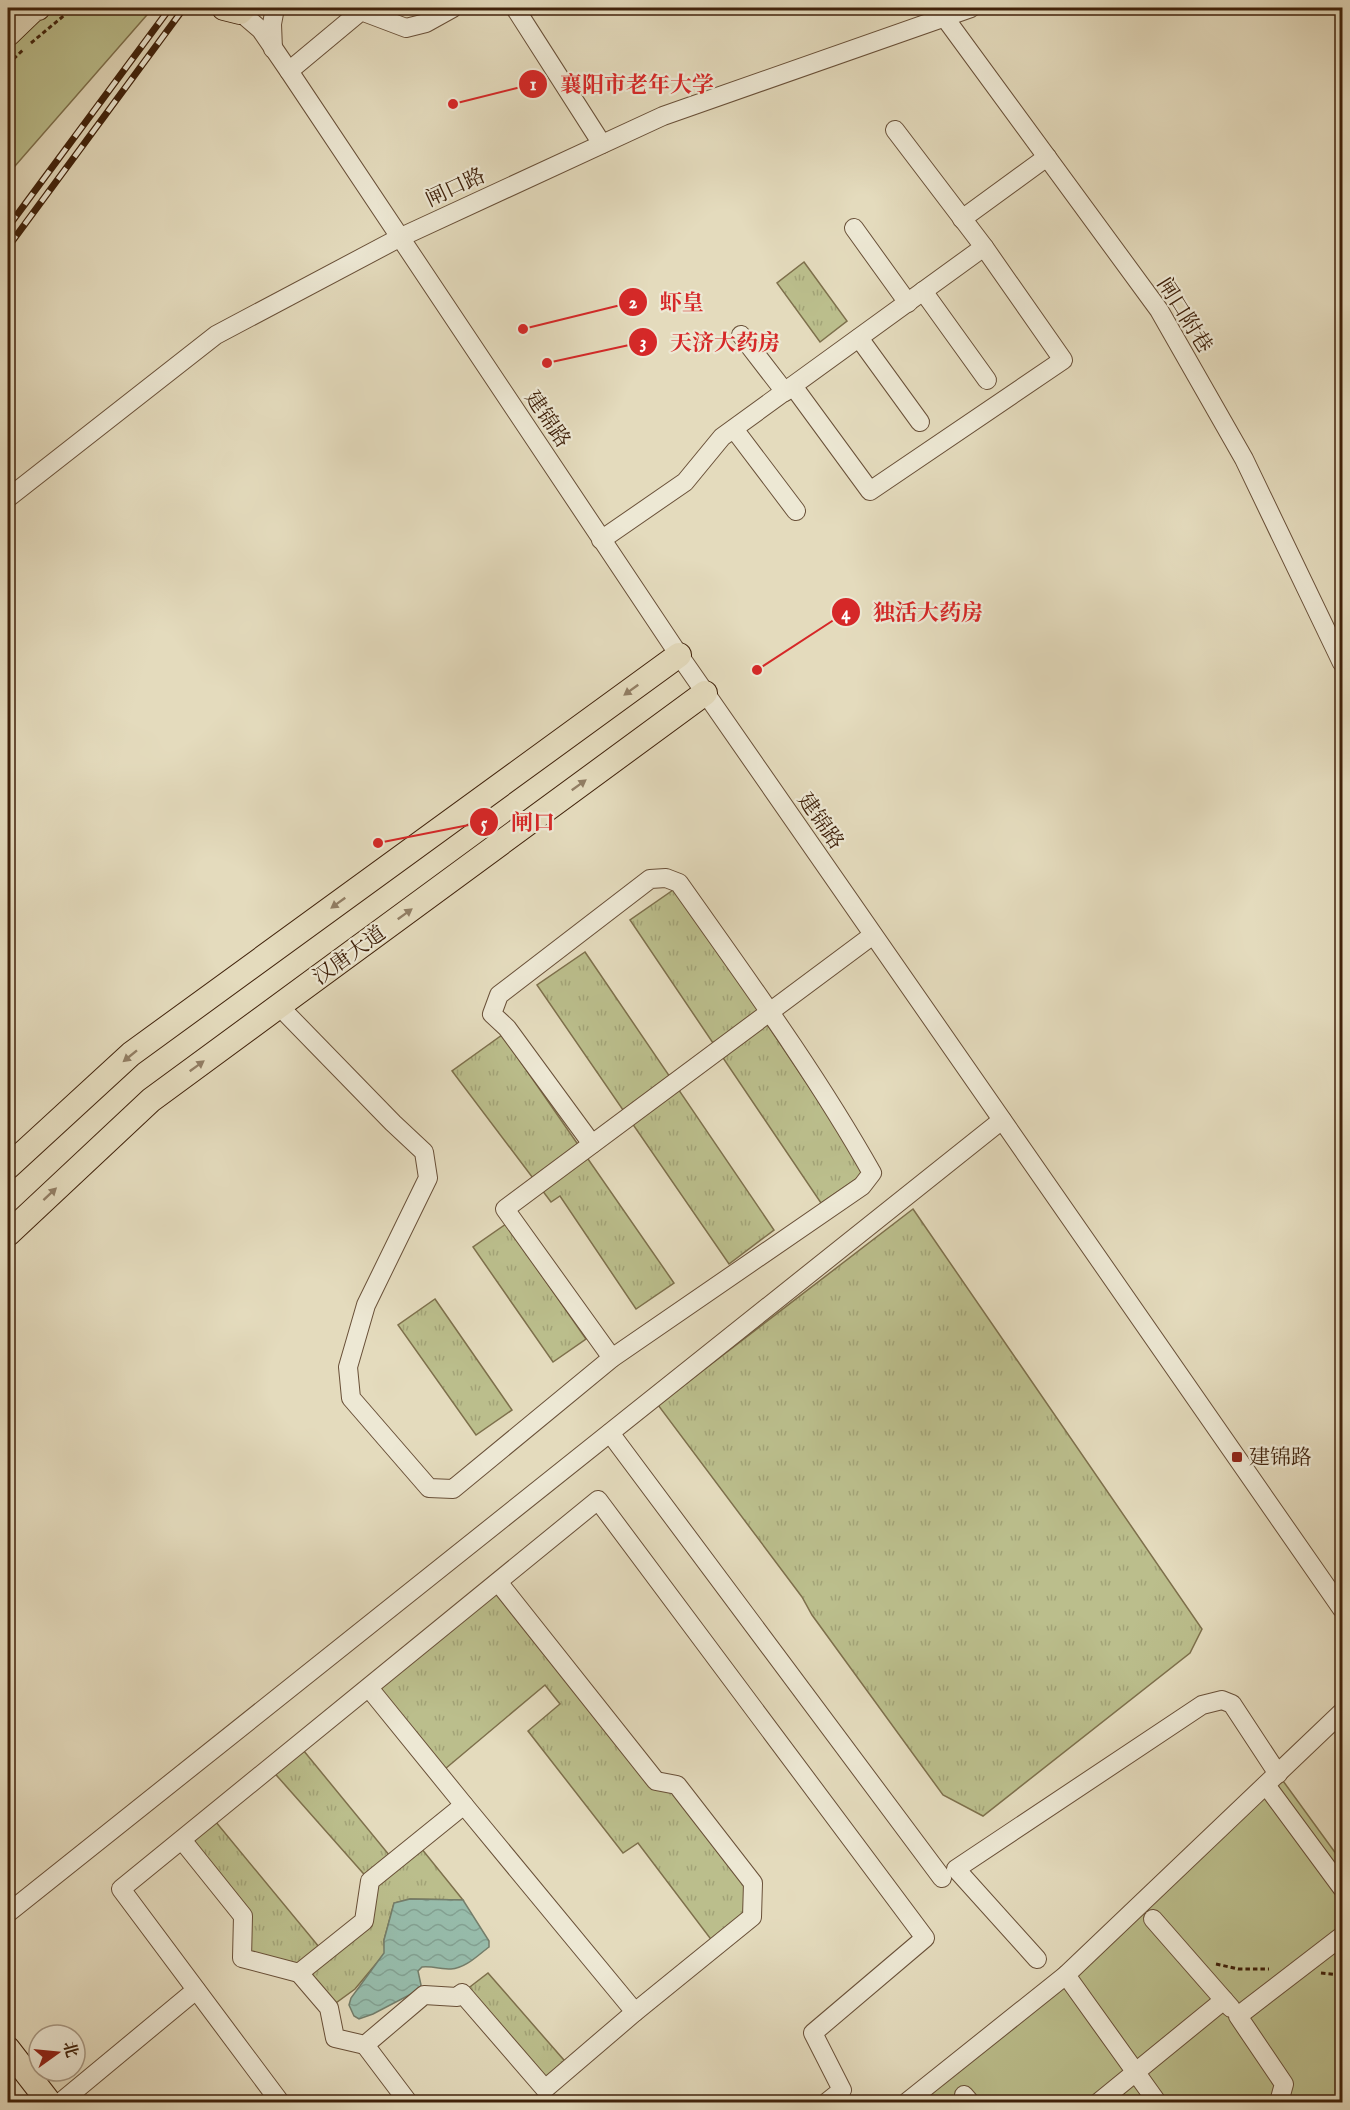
<svg xmlns="http://www.w3.org/2000/svg" width="1350" height="2110" font-family="'IM FELL English','Noto Serif SC',serif">
<style>
.green{fill:#bbbe8c;stroke:#7e704c;stroke-width:1.5}
.park{fill:url(#park-tufts);stroke:#7e704c;stroke-width:1.5}
.water{fill:url(#water-waves);stroke:#747e6b;stroke-width:1.5}
.lines{fill:none;stroke-linecap:round;stroke-linejoin:round}
.minor-casing{stroke:#695038;stroke-width:20}
.major-casing{stroke:#40220b;stroke-width:26}
.path{stroke:#40220b;stroke-width:3;stroke-dasharray:4.5 3;stroke-linecap:butt}
.minor{stroke:#ede8d4;stroke-width:18}
.major{stroke:#e4dbbd;stroke-width:24}
.rail-casing{stroke:#40220b;stroke-width:7}
.rail{stroke:#ede8d4;stroke-width:4.5;stroke-dasharray:14;stroke-linecap:butt}
.oneway{fill:#927e64}
.poi-dot{fill:#8f2418;stroke:#ede8d4;stroke-width:2}
.labels{text-anchor:middle;stroke-width:4.5;stroke-linejoin:round;paint-order:stroke}
.street-label{font-size:21px;fill:#40220b;stroke:#ede8d4}
.poi-label{font-size:21px;fill:#40220b;stroke:#ede8d4;text-anchor:start}
.leader{fill:none;stroke:#d62828;stroke-width:2}
.callout-dot{fill:#d62828;stroke:#ede8d4;stroke-width:2}
.mark-label{font-size:18px;text-anchor:middle;font-weight:bold;fill:#fff}
.callout-label{font-size:22px;text-anchor:middle;font-weight:bold;fill:#d62828;stroke:#ede8d4;stroke-width:4.5;stroke-linejoin:round;paint-order:stroke}
</style>
<defs>
<pattern id="park-tufts" width="24" height="20" patternUnits="userSpaceOnUse" patternTransform="scale(1.5)"><rect width="24" height="20" fill="#bbbe8c"/><path d="M3 7l-1-3M5 7V3M7 7l1-3M15 17l-1-3M17 17v-4M19 17l1-3" fill="none" stroke="#a2a377"/></pattern>
<pattern id="water-waves" width="16" height="10" patternUnits="userSpaceOnUse" patternTransform="scale(1.5)"><rect width="16" height="10" fill="#97bcab"/><path d="M0 5q4-4 8 0t8 0" fill="none" stroke="#83a192"/></pattern>
</defs>
<rect width="100%" height="100%" fill="#e4dbbd"/>
<filter id="stains"><feTurbulence type="fractalNoise" baseFrequency=".00333" numOctaves="4"/><feColorMatrix values="0 0 0 0 .2 0 0 0 0 .09 0 0 0 0 .02 0 0 0 .5 -.17"/></filter>
<radialGradient id="worn" r=".72"><stop offset=".6" stop-color="#630" stop-opacity="0"/><stop offset="1" stop-color="#630" stop-opacity=".3"/></radialGradient>
<!-- green -->
<g class="green">
<polygon points="8,8 153,8 8,174"/>
<polygon points="1278,1774 1342,1862 1342,2100 1340,2102 907,2102 1066,1975"/>
</g>
<!-- park -->
<g class="park">
<polygon points="804,262 847,321 820,342 777,283"/>
<polygon points="676,888 866,1172 821,1203 630,920"/>
<polygon points="585,952 774,1230 729,1264 537,985"/>
<polygon points="502,1035 674,1283 636,1309 560,1196 551,1202 452,1071"/>
<polygon points="913,1209 1202,1629 1190,1653 983,1816 943,1795 812,1615 802,1597 658,1405"/>
<polygon points="506,1224 586,1339 553,1362 473,1247"/>
<polygon points="435,1299 512,1410 476,1435 398,1325"/>
<polygon points="498,1582 656,1781 677,1785 753,1883 752,1917 716,1946 638,1843 623,1853 528,1731 560,1704 545,1685 439,1774 369,1688"/>
<polygon points="299,1745 394,1861 417,1843 463,1900 410,1899 394,1903 384,1940 385,1953 355,1989 329,2008 299,1973 242,1958 243,1916 182,1840 211,1816 324,1953 364,1921 370,1881 270,1768"/>
<polygon points="488,1973 570,2067 545,2089 462,1993"/>
</g>
<!-- water -->
<path class="water" d="M410 1899 463 1900 489 1941V1947C478 1955 466 1968 451 1969 441 1969 432 1966 422 1967L418 1971 421 1985 419 1990 373 2014 359 2019 354 2016 349 2005 351 1998 384 1953V1940L394 1903Z"/>
<g class="lines">
<!-- minor casing -->
<g class="minor-casing">
<g id="minor">
<polyline points="515,8 602,144"/>
<polyline points="240,12 261,30 289,71 679,655 1342,1609"/>
<polyline points="945,18 1159,310 1244,459 1342,663"/>
<polyline points="273,49 272,24 275,8"/>
<polyline points="289,71 361,11 406,28 426,23 453,8"/>
<polyline points="962,219 1047,157"/>
<polyline points="854,228 908,303"/>
<polyline points="923,291 987,380"/>
<polyline points="741,335 785,392"/>
<polyline points="859,338 920,422"/>
<polyline points="793,386 870,491 1063,360 984,247"/>
<polyline points="734,429 796,511"/>
<polyline points="8,498 216,335 399,238 663,116 971,8"/>
<polyline points="601,540 685,482 722,437 984,247 895,130"/>
<path d="M279 1006 393 1123 424 1152 428 1178 366 1305 348 1367 351 1398 429 1488 453 1489 612 1358 862 1186 872 1173C815 1072 746 978 679 883L666 878 650 879 499 995 492 1014 507 1028 592 1144"/>
<polyline points="612,1358 505,1209 873,935"/>
<polyline points="610,1433 942,1878"/>
<polyline points="498,1582 656,1781 677,1785 753,1883 752,1917 635,2012"/>
<polyline points="1266,1785 1342,1888"/>
<polyline points="182,1840 243,1916 242,1958 299,1973 364,1921 370,1881 464,1805 369,1688"/>
<polyline points="8,1913 1002,1120"/>
<polyline points="1153,1919 1231,2008"/>
<polyline points="1037,1959 956,1869 1202,1705 1222,1700 1232,1704 1278,1774"/>
<polyline points="299,1973 329,2008 335,2038 365,2045 424,1995 457,1997 462,1993 545,2089 635,2012 464,1805"/>
<polyline points="1066,1975 1157,2102"/>
<polyline points="365,2045 408,2102"/>
<polyline points="964,2095 970,2102"/>
<polyline points="61,2102 196,1990"/>
<polyline points="280,2102 121,1889 598,1500 925,1938 813,2033 842,2090 827,2102"/>
<polyline points="907,2102 1066,1975 1342,1712"/>
<polyline points="1099,2102 1224,2000"/>
<polyline points="1279,2102 1284,2084 1238,2016 1342,1936"/>
</g>
</g>
<!-- major casing -->
<g class="major-casing">
<g id="major">
<polyline points="224,8 240,12 244,8"/>
<polyline points="8,34 35,8 38,8"/>
<polyline points="8,1167 131,1054 679,655"/>
<polyline points="8,1234 151,1100 705,693"/>
<polyline points="8,2049 49,2102"/>
</g>
</g>
<!-- path -->
<g class="path">
<polyline points="31,43 73,8"/>
<polyline points="8,64 24,49"/>
<polyline points="1216,1964 1238,1969 1269,1969"/>
<polyline points="1321,1973 1342,1975"/>
</g>
<!-- minor -->
<use href="#minor" class="minor"/>
<!-- major -->
<use href="#major" class="major"/>
<!-- rail casing -->
<g class="rail-casing">
<g id="rail">
<polyline points="8,227 170,8"/>
<polyline points="8,247 184,8"/>
</g>
</g>
<!-- rail -->
<use href="#rail" class="rail"/>
</g>
<!-- one-way arrows -->
<defs><path id="oneway-solid" d="M-6-.8H1V-3.2L6.5 0L1 3.2V.8H-6Z" transform="scale(1.5)"/></defs>
<g class="oneway">
<use href="#oneway-solid" transform="translate(631 690) rotate(144)"/>
<use href="#oneway-solid" transform="translate(579 785) rotate(-36)"/>
<use href="#oneway-solid" transform="translate(338 903) rotate(144)"/>
<use href="#oneway-solid" transform="translate(405 914) rotate(-36)"/>
<use href="#oneway-solid" transform="translate(130 1056) rotate(141)"/>
<use href="#oneway-solid" transform="translate(197 1066) rotate(-36)"/>
<use href="#oneway-solid" transform="translate(50 1194) rotate(-43)"/>
</g>
<!-- markers -->
<rect class="poi-dot" x="1231" y="1451" width="12" height="12" rx="3"/>
<g class="labels">
<!-- street labels -->
<g class="street-label">
<text transform="translate(455 187) rotate(-25)" y="7">闸口路</text>
<text transform="translate(1185 315) rotate(58)" y="7">闸口附巷</text>
<text transform="translate(548 419) rotate(56)" y="7">建锦路</text>
<text transform="translate(821 821) rotate(55)" y="7">建锦路</text>
<text transform="translate(349 955) rotate(-36)" y="7">汉唐大道</text>
</g>
<!-- poi labels -->
<g class="poi-label">
<text x="1249" y="1464">建锦路</text>
</g>
</g>
<!-- callouts -->
<path class="leader" d="M453 104L533 84M523 329L633 302M547 363L643 342M757 670L846 612M378 843L484 822"/>
<g class="callout-dot">
<circle cx="453" cy="104" r="6"/>
<circle cx="523" cy="329" r="6"/>
<circle cx="547" cy="363" r="6"/>
<circle cx="757" cy="670" r="6"/>
<circle cx="378" cy="843" r="6"/>
<circle cx="533" cy="84" r="15"/>
<circle cx="633" cy="302" r="15"/>
<circle cx="643" cy="342" r="15"/>
<circle cx="846" cy="612" r="15"/>
<circle cx="484" cy="822" r="15"/>
</g>
<g class="mark-label">
<text x="533" y="90">1</text>
<text x="633" y="308">2</text>
<text x="643" y="348">3</text>
<text x="846" y="619">4</text>
<text x="484" y="829">5</text>
</g>
<g class="callout-label">
<text x="637" y="92">襄阳市老年大学</text>
<text x="682" y="310">虾皇</text>
<text x="725" y="350">天济大药房</text>
<text x="928" y="620">独活大药房</text>
<text x="533" y="830">闸口</text>
</g>
<!-- margin -->
<rect width="1350" height="2110" fill="none" stroke="#e4dbbd" stroke-width="30"/>
<rect x="9" y="9" width="1332" height="2092" fill="none" stroke="#40220b" stroke-width="3"/>
<rect x="15" y="15" width="1320" height="2080" fill="none" stroke="#40220b" stroke-width="1.5"/>
<!-- north arrow -->
<g transform="translate(57 2053) rotate(75)"><circle r="28" fill="#ede8d4" stroke="#a89984" stroke-width="1.5"/>
<path d="M0-4.5L10 22L0 15L-10 22Z" fill="#8f2418"/>
<text y="-9" font-size="16" font-weight="bold" text-anchor="middle" fill="#40220b">北</text>
</g>
<rect width="100%" height="100%" filter="url(#stains)"/>
<rect width="100%" height="100%" fill="url(#worn)"/>
</svg>
